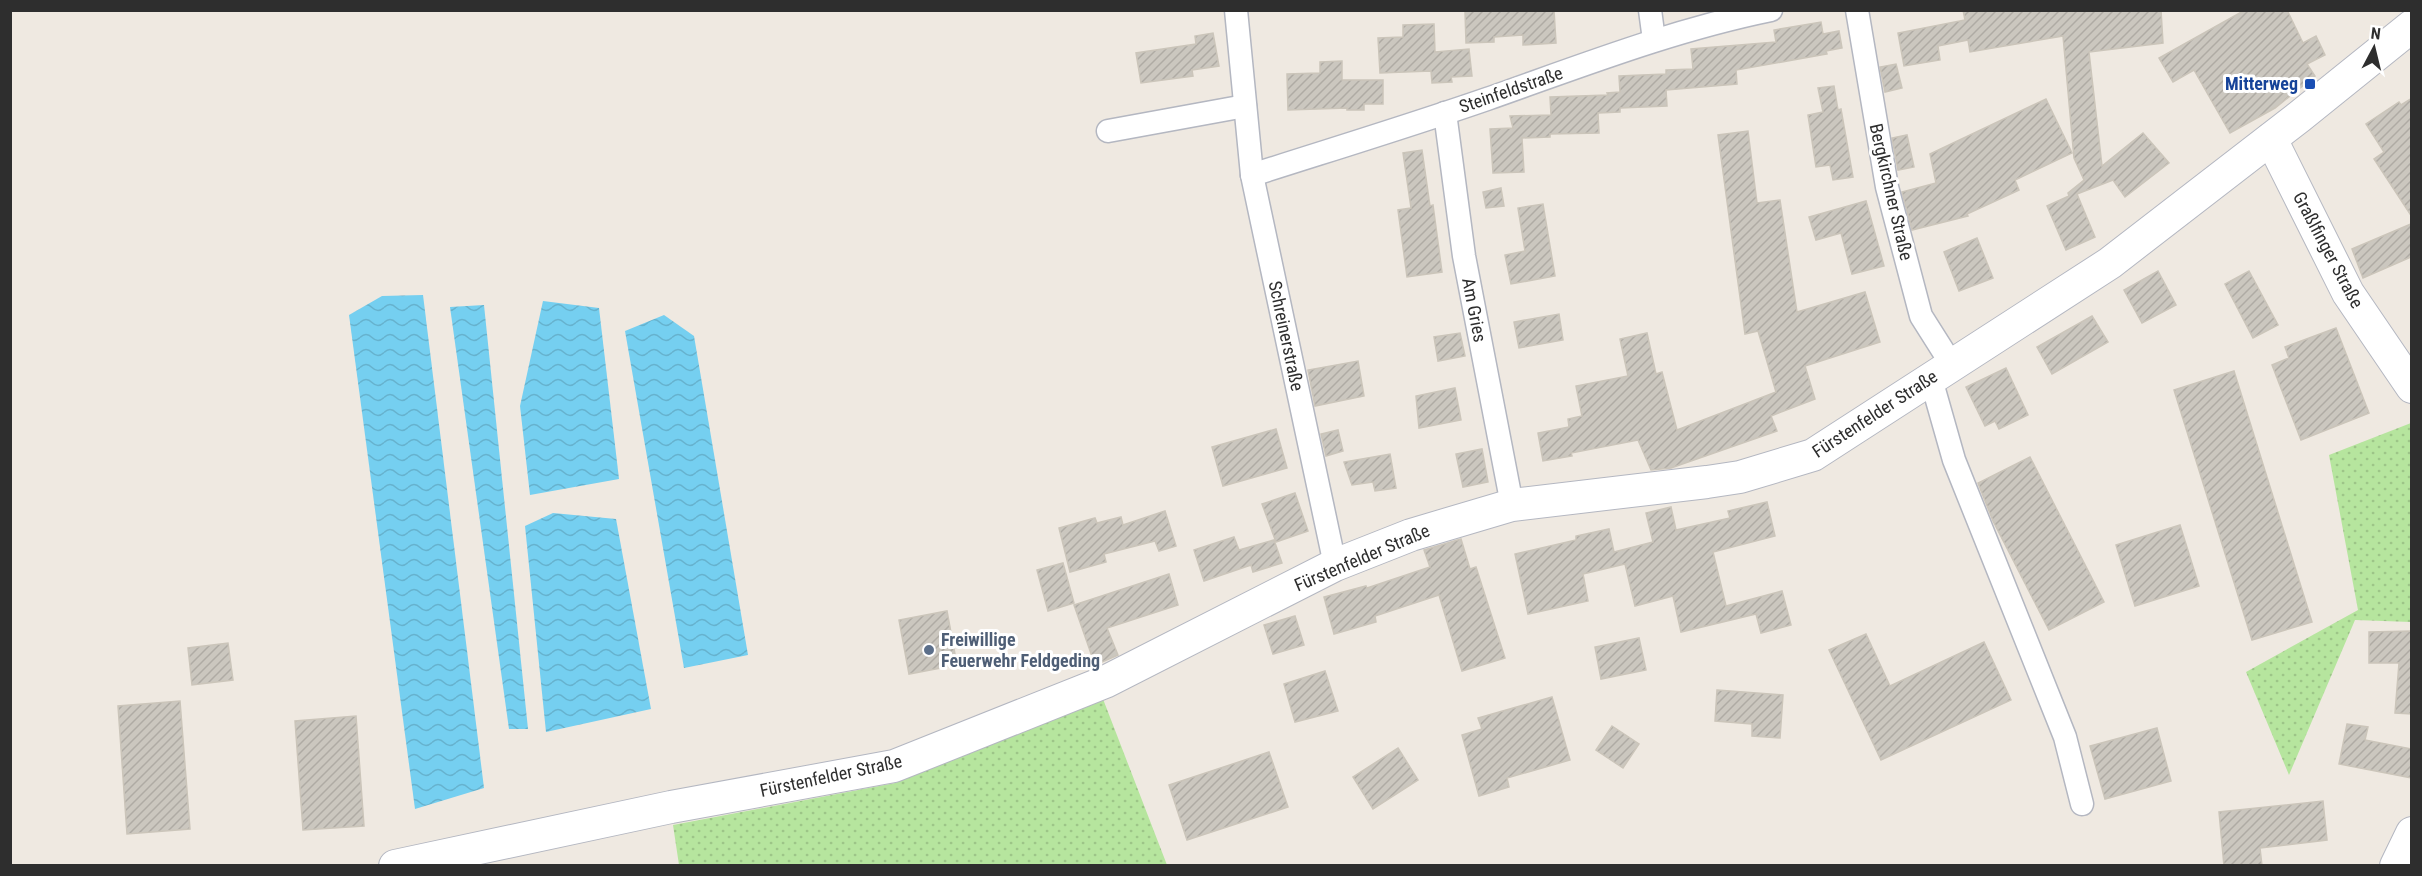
<svg xmlns="http://www.w3.org/2000/svg" width="2422" height="876" font-family="'Roboto Condensed',sans-serif">
<style>
.grass{fill:url(#grass-dots)}
.water{fill:url(#water-waves)}
.building{fill:url(#building-hatch);stroke:#cbc5ba;stroke-width:1.5}
.lines{fill:none;stroke-linecap:round;stroke-linejoin:round}
.street-casing{stroke:#b4b7c1;stroke-width:25}
.secondary-casing{stroke:#b4b7c1;stroke-width:34}
.street{stroke:#fff;stroke-width:22}
.secondary{stroke:#fff;stroke-width:32}
.transit-dot{fill:#1a4fb4;stroke:#fff;stroke-width:2}
.service-dot{fill:#5c6f8a;stroke:#fff;stroke-width:2}
.labels{text-anchor:middle;stroke-width:6;stroke-linejoin:round;paint-order:stroke}
.transit-label{font-size:18px;font-weight:bold;fill:#164399;stroke:#fff;text-anchor:end}
.street-label{font-size:18px;fill:#2e2e2e;stroke:#fff}
.service-label{font-size:18px;font-weight:bold;fill:#4e5e75;stroke:#fff;text-anchor:start}
</style>
<defs>
<pattern id="grass-dots" width="8" height="8" patternUnits="userSpaceOnUse" patternTransform="scale(1.5)"><rect width="8" height="8" fill="#b6e59e"/><path d="M2 2h.1M6 6h.1" fill="none" stroke="#9dc588" stroke-width="1.8" stroke-linecap="round"/></pattern>
<pattern id="water-waves" width="16" height="10" patternUnits="userSpaceOnUse" patternTransform="scale(1.5)"><rect width="16" height="10" fill="#75cff0"/><path d="M0 5q4-4 8 0t8 0" fill="none" stroke="#66b2ce"/></pattern>
<pattern id="building-hatch" width="6" height="6" patternUnits="userSpaceOnUse" patternTransform="scale(1.5)"><rect width="6" height="6" fill="#cbc7bf"/><path d="M-1 1l2-2M0 6l6-6M5 7l2-2" fill="none" stroke="#afaba4"/></pattern>
</defs>
<rect width="100%" height="100%" fill="#efe9e1"/>
<!-- grass -->
<g class="grass">
<polygon points="2411,423 2411,622 2355,620 2289,775 2246,672 2358,610 2329,455"/>
<polygon points="1103,699 1167,865 679,865 673,825 895,783"/>
</g>
<!-- water -->
<g class="water">
<polygon points="423,295 484,788 415,809 349,315 382,296"/>
<polygon points="543,301 599,308 619,479 530,495 520,406"/>
<polygon points="484,305 528,729 509,729 450,307"/>
<polygon points="664,315 694,336 748,655 684,668 625,331"/>
<polygon points="553,513 616,519 651,709 546,732 525,526"/>
</g>
<!-- building -->
<g class="building">
<polygon points="1554,10 1556,43 1523,45 1523,35 1494,37 1494,42 1466,43 1465,11"/>
<polygon points="1963,10 2161,10 2163,43 2089,52 2102,166 2143,133 2169,163 2125,197 2113,180 2077,194 2095,237 2066,250 2047,206 2069,196 2068,193 2084,180 2074,158 2063,36 1970,52 1968,40 1938,46 1940,60 1904,66 1898,33 1965,20"/>
<polygon points="2245,10 2287,10 2303,43 2316,36 2325,55 2307,64 2315,76 2275,108 2230,133 2194,70 2173,82 2159,58"/>
<polygon points="1821,22 1823,34 1839,31 1842,48 1826,51 1827,54 1736,70 1737,84 1666,90 1667,106 1620,108 1620,112 1598,113 1599,133 1550,134 1550,137 1522,138 1524,172 1493,173 1490,129 1513,128 1510,116 1551,115 1550,97 1608,95 1607,93 1620,92 1619,76 1666,74 1666,70 1693,69 1691,49 1776,42 1774,30"/>
<polygon points="1434,24 1435,52 1469,49 1472,76 1451,77 1452,82 1432,83 1431,71 1380,73 1378,38 1403,37 1403,25"/>
<polygon points="1213,33 1219,66 1192,70 1193,76 1141,83 1136,53 1196,44 1195,36"/>
<polygon points="1342,61 1342,80 1383,80 1383,104 1364,104 1364,110 1347,110 1347,108 1288,110 1287,74 1320,73 1320,62"/>
<polygon points="1896,64 1902,88 1885,92 1880,67"/>
<polygon points="1834,86 1838,110 1841,109 1853,177 1833,180 1830,165 1816,167 1808,115 1823,112 1818,88"/>
<polygon points="2412,98 2412,217 2374,159 2384,152 2366,124 2399,102 2401,105"/>
<polygon points="2046,99 2072,153 2015,180 2019,190 1967,214 1968,216 1912,230 1902,192 1936,183 1930,154"/>
<polygon points="1748,131 1757,203 1780,200 1797,312 1865,292 1880,342 1805,366 1815,399 1771,416 1777,431 1671,468 1651,470 1638,440 1571,453 1572,456 1543,461 1538,433 1569,427 1568,419 1582,416 1576,386 1628,376 1620,339 1647,333 1656,374 1662,372 1677,430 1776,392 1758,331 1745,334 1718,135"/>
<polygon points="1907,135 1914,167 1898,170 1892,138"/>
<polygon points="1422,150 1430,206 1433,205 1442,272 1407,277 1398,210 1411,208 1403,153"/>
<polygon points="1501,188 1504,206 1486,208 1483,192"/>
<polygon points="1866,201 1884,266 1852,274 1841,233 1816,240 1809,217"/>
<polygon points="1543,204 1555,276 1511,284 1505,255 1525,251 1518,208"/>
<polygon points="2411,224 2411,257 2363,278 2352,249"/>
<polygon points="1977,238 1993,278 1959,291 1944,252"/>
<polygon points="2158,271 2176,305 2142,323 2124,290"/>
<polygon points="2249,271 2278,325 2253,338 2225,284"/>
<polygon points="1559,314 1563,340 1519,348 1514,322"/>
<polygon points="2092,316 2108,342 2052,374 2037,347"/>
<polygon points="2336,328 2369,413 2301,440 2272,365 2289,358 2285,347"/>
<polygon points="1460,333 1465,356 1438,361 1434,337"/>
<polygon points="1358,361 1364,396 1315,406 1308,370"/>
<polygon points="2006,368 2028,415 1999,429 1995,421 1985,426 1966,387"/>
<polygon points="2234,371 2312,622 2252,640 2174,390"/>
<polygon points="1455,388 1461,420 1419,428 1416,396"/>
<polygon points="1276,429 1287,468 1223,486 1212,447"/>
<polygon points="1338,430 1343,451 1326,456 1321,434"/>
<polygon points="1482,449 1488,482 1463,487 1456,454"/>
<polygon points="1390,454 1396,488 1375,491 1373,482 1352,485 1344,462"/>
<polygon points="2030,457 2104,602 2049,630 1993,521 1978,483"/>
<polygon points="1295,493 1308,531 1276,542 1262,504"/>
<polygon points="1767,502 1775,536 1713,552 1726,606 1782,591 1791,625 1761,633 1756,614 1681,632 1673,596 1635,606 1625,564 1583,574 1588,601 1528,614 1515,554 1576,540 1576,536 1609,529 1614,552 1653,542 1646,513 1671,507 1676,530 1730,518 1728,511"/>
<polygon points="1165,511 1176,546 1159,551 1155,541 1104,554 1106,562 1070,572 1059,528 1095,518 1097,523 1121,517 1123,525"/>
<polygon points="2180,525 2199,586 2135,606 2116,545"/>
<polygon points="1234,537 1239,550 1274,540 1282,563 1253,572 1251,565 1204,581 1194,550"/>
<polygon points="1461,539 1470,569 1476,567 1505,658 1462,671 1439,595 1375,616 1376,622 1334,634 1324,597 1366,586 1367,588 1430,567 1424,550"/>
<polygon points="1063,563 1074,603 1048,611 1037,570"/>
<polygon points="1169,574 1178,605 1107,628 1118,655 1095,665 1074,605"/>
<polygon points="947,611 957,665 909,674 899,620"/>
<polygon points="1295,616 1304,645 1273,654 1264,625"/>
<polygon points="2412,631 2412,714 2395,713 2399,663 2369,663 2369,632"/>
<polygon points="1866,634 1890,686 1984,642 2011,700 1881,760 1829,650"/>
<polygon points="1639,638 1646,670 1601,679 1595,647"/>
<polygon points="228,643 233,680 192,685 188,648"/>
<polygon points="1325,671 1338,711 1295,722 1284,684"/>
<polygon points="1717,690 1783,695 1780,738 1752,736 1752,724 1715,721"/>
<polygon points="1552,697 1570,760 1507,778 1509,787 1479,796 1462,735 1482,729 1478,718"/>
<polygon points="180,701 190,829 127,834 118,706"/>
<polygon points="356,716 364,826 303,830 295,721"/>
<polygon points="2347,724 2368,727 2365,740 2412,749 2412,778 2339,764"/>
<polygon points="1612,726 1639,744 1623,768 1596,750"/>
<polygon points="2157,728 2171,781 2105,799 2090,746"/>
<polygon points="1398,748 1418,780 1373,809 1353,777"/>
<polygon points="1269,752 1288,807 1187,840 1169,785"/>
<polygon points="2323,801 2327,840 2260,848 2262,866 2224,866 2219,812"/>
</g>
<g class="lines">
<!-- street casing -->
<g class="street-casing">
<g id="street">
<polyline points="1236,10 1252,175 1335,565"/>
<polyline points="1650,10 1654,40"/>
<polyline points="1857,10 1887,187 1921,316 1952,365"/>
<polyline points="1445,113 1464,256 1512,505"/>
<polyline points="1108,131 1245,106"/>
<path d="M1252 175C1330 150 1409 126 1487 99 1581 66 1673 30 1771 10"/>
<polyline points="1931,379 1954,460 2065,737 2082,804"/>
</g>
</g>
<!-- secondary casing -->
<g class="secondary-casing">
<g id="secondary">
<polyline points="2271,139 2348,293 2412,387"/>
<polyline points="395,866 671,807 894,766 1105,682 1335,565 1411,535 1512,505 1707,482 1740,477 1813,455 2110,263 2299,117 2412,26"/>
<polyline points="2396,866 2412,833"/>
</g>
</g>
<!-- street -->
<use href="#street" class="street"/>
<!-- secondary -->
<use href="#secondary" class="secondary"/>
</g>
<!-- markers -->
<rect class="transit-dot" x="2304" y="78" width="12" height="12" rx="3"/>
<circle class="service-dot" cx="929" cy="650" r="6"/>
<g class="labels">
<!-- transit labels -->
<g class="transit-label">
<text x="2298" y="90">Mitterweg</text>
</g>
<!-- street labels -->
<g class="street-label">
<text transform="translate(1511 90) rotate(-19)" y="6">Steinfeldstraße</text>
<text transform="translate(1891 192) rotate(77)" y="6">Bergkirchner Straße</text>
<text transform="translate(2328 250) rotate(62)" y="6">Graßlfinger Straße</text>
<text transform="translate(1474 310) rotate(79)" y="6">Am Gries</text>
<text transform="translate(1286 336) rotate(78)" y="6">Schreinerstraße</text>
<text transform="translate(1875 414) rotate(-33)" y="6">Fürstenfelder Straße</text>
<text transform="translate(1362 558) rotate(-23)" y="6">Fürstenfelder Straße</text>
<text transform="translate(831 776) rotate(-12)" y="6">Fürstenfelder Straße</text>
</g>
<!-- service labels -->
<g class="service-label">
<text x="941" y="646">Freiwillige<tspan x="941" dy="21">Feuerwehr Feldgeding</tspan></text>
</g>
</g>
<!-- border -->
<rect width="2422" height="876" fill="none" stroke="#2e2e2e" stroke-width="24"/>
<!-- north arrow -->
<g transform="translate(2374 48) rotate(7)" stroke="#ffffff" stroke-width="4.5" paint-order="stroke">
<path d="M0-4.5L10 22L0 15L-10 22Z" fill="#2e2e2e"/>
<text y="-9" font-size="16" font-weight="bold" text-anchor="middle" fill="#2e2e2e">N</text>
</g>
</svg>
